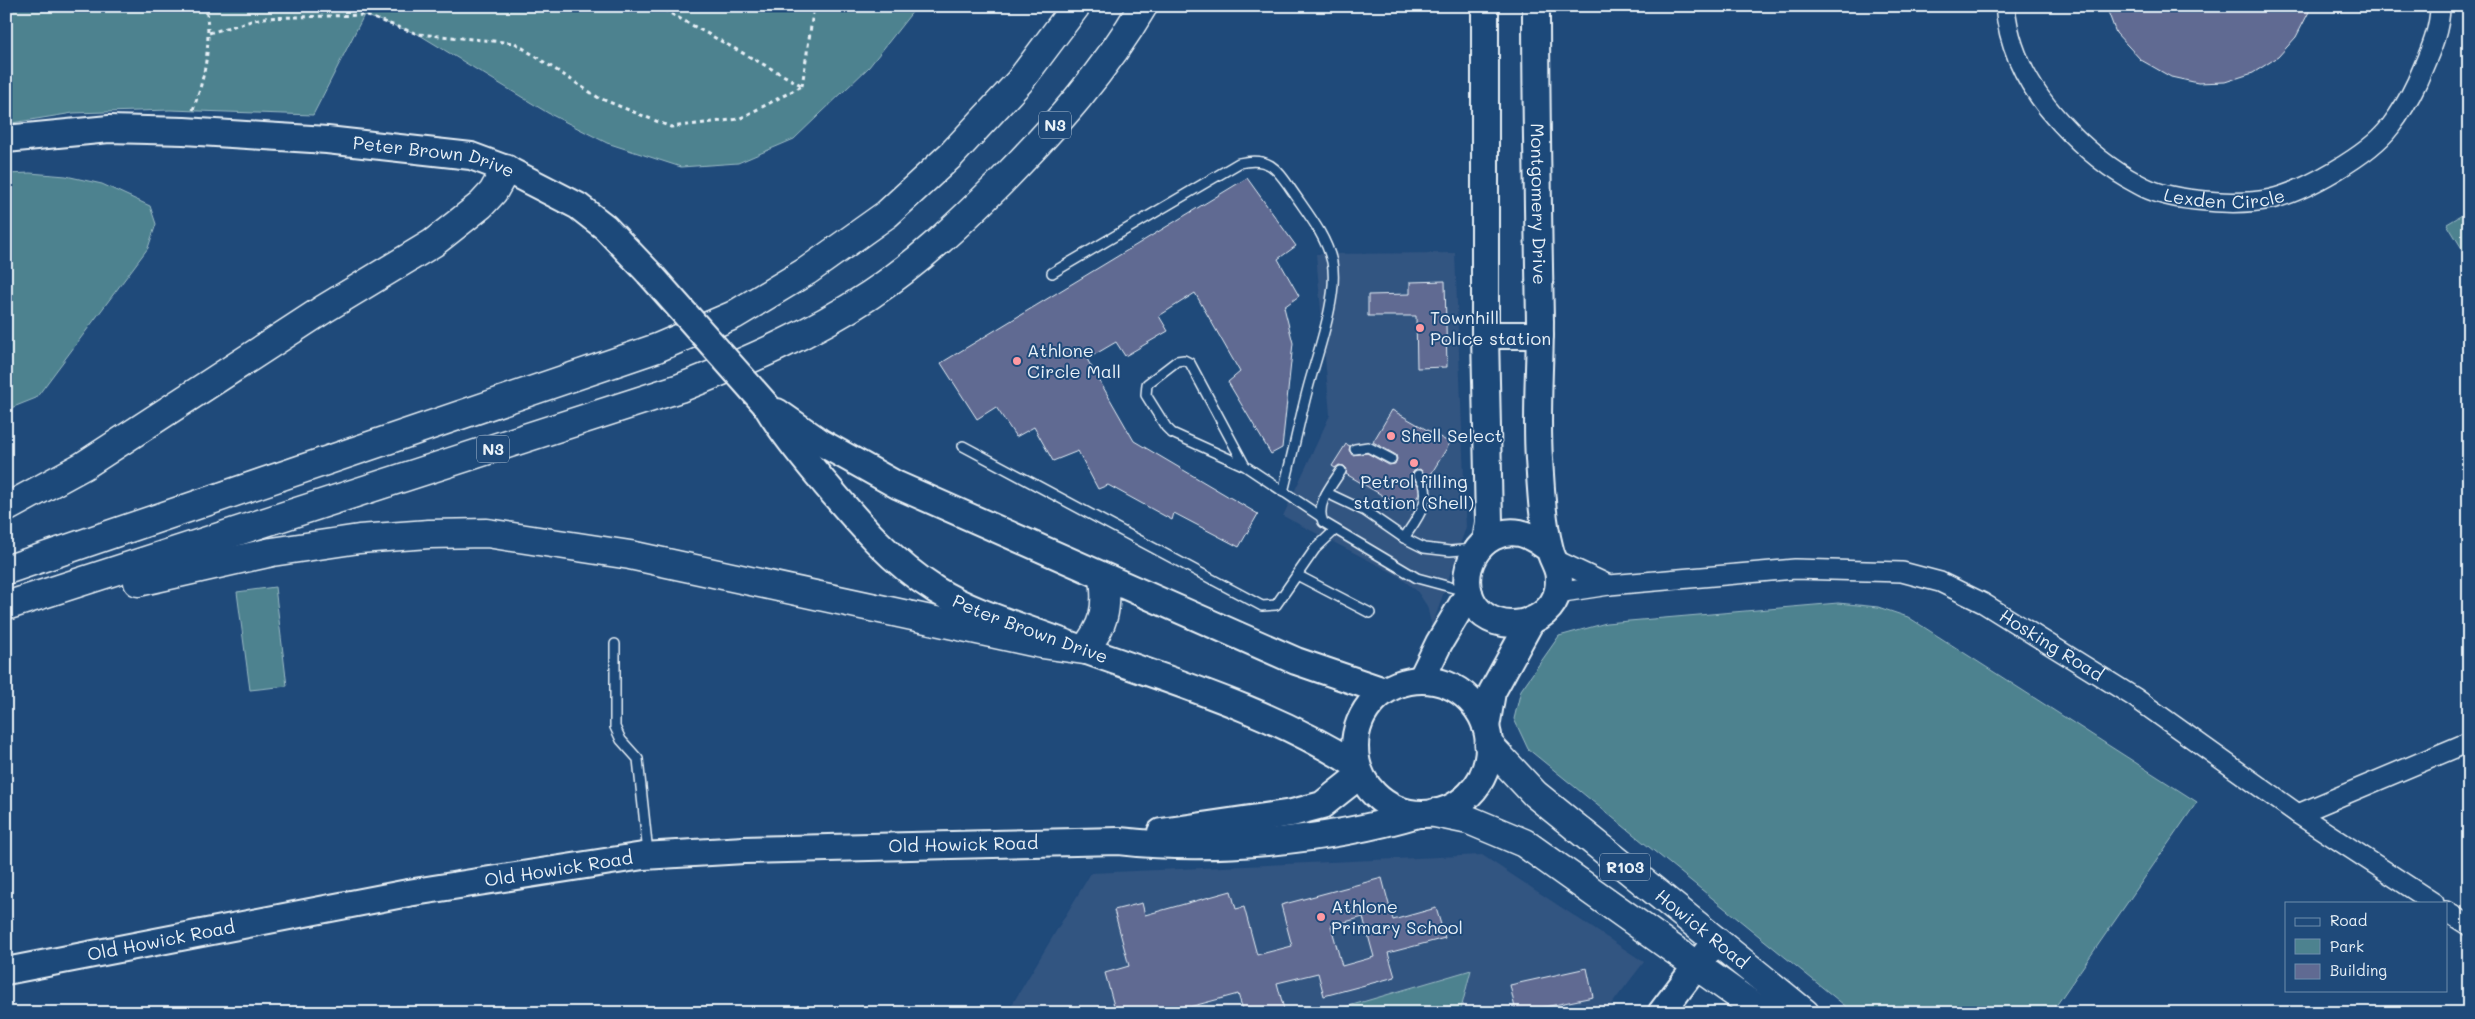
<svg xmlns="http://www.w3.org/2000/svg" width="2475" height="1019" font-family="Mali,sans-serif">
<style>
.built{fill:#325481}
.green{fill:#4d828f;stroke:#9abac4}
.building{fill:#606a92;stroke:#e8f1f8;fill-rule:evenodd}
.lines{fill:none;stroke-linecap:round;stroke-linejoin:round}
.lane-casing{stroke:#e8f1f8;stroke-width:12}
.street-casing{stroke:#e8f1f8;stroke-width:22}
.secondary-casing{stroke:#e8f1f8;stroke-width:30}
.primary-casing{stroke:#e8f1f8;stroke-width:31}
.highway-casing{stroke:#e8f1f8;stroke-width:31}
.path{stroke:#e8f1f8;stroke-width:3;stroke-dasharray:4 4;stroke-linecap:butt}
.lane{stroke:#1f4a7a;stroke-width:9}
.street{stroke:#1f4a7a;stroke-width:19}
.secondary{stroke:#1f4a7a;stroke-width:26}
.primary{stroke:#1f4a7a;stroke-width:28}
.highway{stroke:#1f4a7a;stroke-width:28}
.secondary-bridge-casing{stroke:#e8f1f8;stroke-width:30;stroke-linecap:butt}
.secondary-bridge{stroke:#1f4a7a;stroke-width:26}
.poi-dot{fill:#ff9aa2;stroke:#1f4a7a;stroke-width:2}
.labels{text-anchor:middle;stroke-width:4;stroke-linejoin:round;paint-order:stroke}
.shield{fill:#1f4a7a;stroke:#acbfd2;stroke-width:1}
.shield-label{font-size:16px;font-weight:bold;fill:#e8f1f8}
.street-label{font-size:18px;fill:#e8f1f8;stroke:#1f4a7a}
.poi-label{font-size:18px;fill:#e8f1f8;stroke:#1f4a7a;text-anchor:start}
</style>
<rect width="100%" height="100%" fill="#1f4a7a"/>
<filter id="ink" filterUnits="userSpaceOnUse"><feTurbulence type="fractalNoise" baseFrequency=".02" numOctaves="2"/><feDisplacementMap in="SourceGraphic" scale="10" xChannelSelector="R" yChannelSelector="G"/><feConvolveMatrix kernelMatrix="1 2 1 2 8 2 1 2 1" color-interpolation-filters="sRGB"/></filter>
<g filter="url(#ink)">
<!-- built -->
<g class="built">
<polygon points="1455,253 1466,527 1432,627 1427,606 1417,591 1397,575 1283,516 1330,415 1316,254"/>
<polygon points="1482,855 1644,962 1605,1013 1007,1013 1091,873"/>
</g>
<!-- green -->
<g class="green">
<polygon points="6,6 917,6 869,67 794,139 738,163 681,167 607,143 548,113 418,34 364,15 313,115 170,110 73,113 6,124"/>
<polygon points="30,173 66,176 102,184 150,206 156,224 148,248 36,398 6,410 6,174"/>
<polygon points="2469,211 2469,260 2447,224"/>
<polygon points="275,587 287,686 250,690 237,592"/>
<polygon points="1838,603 1878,607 1908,617 2197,802 2051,1013 1854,1013 1528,749 1514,719 1521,690 1559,636 1606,623"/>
<polygon points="1471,970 1460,1013 1325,1013"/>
</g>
<!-- building -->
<g class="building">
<polygon points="2106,6 2312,6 2296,37 2278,57 2253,73 2225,82 2198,83 2171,77 2141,60 2116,33"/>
<polygon points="1247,178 1296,246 1278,259 1299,296 1284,307 1293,343 1282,448 1271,454 1228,382 1240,372 1195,293 1159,316 1168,331 1125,356 1116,342 1087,359 1134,441 1258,514 1239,547 1174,513 1172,520 1108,485 1098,489 1078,451 1053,461 1034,427 1016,437 996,407 977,419 941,363"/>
<polygon points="1445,281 1447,367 1417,368 1416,316 1368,316 1368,295 1410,294 1410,282"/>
<polygon points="1392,410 1450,443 1428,479 1420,469 1413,472 1412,476 1418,485 1419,494 1409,511 1346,474 1347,469 1344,466 1339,465 1335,468 1332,466 1346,444 1350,446 1349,450 1352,455 1367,453 1389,465 1395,464 1397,459 1396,455 1373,442"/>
<path d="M1382 878 1393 920 1436 908 1445 938 1388 953 1395 977 1324 996 1318 973 1277 983 1285 1013H1244L1238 994 1167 1013H1116L1105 973 1129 966 1114 910 1142 903 1145 915 1231 891 1236 909 1244 907 1257 955 1292 946 1281 905ZM1363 917 1374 957 1342 966 1331 926Z"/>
<polygon points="1587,968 1593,997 1516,1013 1510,985"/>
</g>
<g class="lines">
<!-- lane casing -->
<g class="lane-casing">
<g id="lane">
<path d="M1052 273 1239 163C1270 156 1277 169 1293 192 1308 214 1326 236 1332 262 1339 295 1317 354 1308 388 1299 422 1292 457 1283 492"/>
<polyline points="963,446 1262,606 1276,605 1315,549 1334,531"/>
<polyline points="1355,449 1368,447 1391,459"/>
<polyline points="1245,466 1190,363 1184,360 1177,361 1147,384 1146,395 1166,427 1172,433 1245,466 1320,516"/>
<path d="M1341 471C1331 486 1315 505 1323 522L1417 578 1465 591"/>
<polyline points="1327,493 1365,511 1404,538 1424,548 1450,551 1474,549"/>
<path d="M1404 538C1416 520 1437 495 1418 475"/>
<polyline points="1297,575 1370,613"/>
<polyline points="615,644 615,727 621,740 638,759 648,853"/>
</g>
</g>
<!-- street casing -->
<g class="street-casing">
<g id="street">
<path id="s1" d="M2005 6C2009 51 2031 91 2061 123 2083 147 2109 169 2138 184 2155 194 2176 198 2196 200 2221 203 2246 204 2271 199 2305 191 2369 155 2390 127 2400 114 2410 97 2417 82 2427 58 2440 33 2440 6"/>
<polyline points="1556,560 1609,585"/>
<path id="s2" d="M1557 593 1609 585 1795 569 1902 572 1940 582 1983 603 2134 697 2298 814 2434 903"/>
<polyline points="2298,814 2469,742"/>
<polyline points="2446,911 2469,926"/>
</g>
</g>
<!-- secondary casing -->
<g class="secondary-casing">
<g id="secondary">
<polyline points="1485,6 1485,335 1489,522 1486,541"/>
<path id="s3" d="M1536 6C1536 111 1538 216 1540 321 1540 367 1536 413 1539 459 1541 488 1542 518 1549 546 1552 564 1562 566 1558 590 1550 627 1497 636 1475 606 1453 574 1480 526 1520 533 1532 536 1540 542 1549 549"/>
<path id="s4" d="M6 139 109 129 184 131 327 140 471 156 506 169 578 206 605 227 649 273"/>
<polyline points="1485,335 1540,335"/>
<path id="s5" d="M766 405C782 432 802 456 822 480 856 520 891 562 936 590 972 612 1014 624 1054 639 1156 677 1264 706 1356 765"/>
<polyline points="777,412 820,442 897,485 1296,661 1384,691"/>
<circle cx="1422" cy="747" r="67"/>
<polyline points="1421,680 1439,643 1469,593"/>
<polyline points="1486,727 1492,692 1531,621"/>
<polyline points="1161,832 1292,813 1322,805 1360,775"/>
<path id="s6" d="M6 971 408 893 643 856 744 850 1119 841C1213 852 1328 841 1418 814"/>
<polyline points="1661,1013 1716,940"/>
</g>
</g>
<!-- primary casing -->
<g class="primary-casing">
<g id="primary">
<path id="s7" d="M1489 745 1535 794 1805 1013"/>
<polyline points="1435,813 1469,820 1524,843 1763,1013"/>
</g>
</g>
<!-- highway casing -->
<g class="highway-casing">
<g id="highway">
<polyline points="6,508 83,466 324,309 433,243 481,205 493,192 506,169"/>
<polyline points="6,570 657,348 734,315 807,271 887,214 952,154 1019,82 1076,6"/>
<path d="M138 582 272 552 359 539 429 534 487 533 630 555 1042 644 1084 650C1104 626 1108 609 1104 578"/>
<path d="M6 606 680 388C746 362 811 334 870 295 918 263 960 223 1001 182 1054 128 1105 71 1143 6"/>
</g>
</g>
<!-- path -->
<g class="path">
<polyline points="657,6 801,85"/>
<polyline points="209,33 262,18 364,15 418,34 515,43 599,98 671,127 739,119 802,86"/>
<polyline points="802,86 814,6"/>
<path d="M193 110C206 73 211 46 206 6"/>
</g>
<!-- lane -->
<use href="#lane" class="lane"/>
<!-- street -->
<use href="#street" class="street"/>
<!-- secondary -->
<use href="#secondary" class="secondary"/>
<!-- primary -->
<use href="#primary" class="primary"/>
<!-- highway -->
<use href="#highway" class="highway"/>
<!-- secondary-bridge casing -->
<g class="secondary-bridge-casing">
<polyline id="secondary-bridge" points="649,273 766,405"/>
</g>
<!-- secondary-bridge -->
<use href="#secondary-bridge" class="secondary-bridge"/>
</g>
</g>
<!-- markers -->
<g class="poi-dot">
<circle cx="1420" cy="328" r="5"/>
<circle cx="1017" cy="361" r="5"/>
<circle cx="1391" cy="436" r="5"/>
<circle cx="1414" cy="463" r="5"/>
<circle cx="1321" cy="917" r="5"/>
</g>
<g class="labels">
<!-- shield labels -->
<g class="shield">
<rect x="1039" y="111.5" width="32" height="27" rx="4"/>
<rect x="477" y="435.5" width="32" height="27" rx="4"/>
<rect x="1600" y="853.5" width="50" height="27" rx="4"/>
</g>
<g class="shield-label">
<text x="1055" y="131">N3</text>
<text x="493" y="455">N3</text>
<text x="1625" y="873">R103</text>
</g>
<!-- street labels -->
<g class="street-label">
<text dy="6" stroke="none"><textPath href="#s4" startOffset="430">Peter Brown Drive</textPath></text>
<text dy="6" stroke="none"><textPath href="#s1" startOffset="320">Lexden Circle</textPath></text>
<text dy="6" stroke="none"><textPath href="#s3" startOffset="198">Montgomery Drive</textPath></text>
<text dy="6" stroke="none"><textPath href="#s5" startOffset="355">Peter Brown Drive</textPath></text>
<text dy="6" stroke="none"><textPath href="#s2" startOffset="514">Hosking Road</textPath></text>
<text dy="6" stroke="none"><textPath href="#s6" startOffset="968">Old Howick Road</textPath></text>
<text dy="6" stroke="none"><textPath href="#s6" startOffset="562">Old Howick Road</textPath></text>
<text dy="6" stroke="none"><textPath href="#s7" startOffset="282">Howick Road</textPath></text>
<text dy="6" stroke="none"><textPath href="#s6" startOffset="158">Old Howick Road</textPath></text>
</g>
<!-- poi labels -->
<g class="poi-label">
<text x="1430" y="324">Townhill<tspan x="1430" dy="21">Police station</tspan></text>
<text x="1027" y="357">Athlone<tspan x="1027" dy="21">Circle Mall</tspan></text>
<text x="1401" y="442">Shell Select</text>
<text x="1414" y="488" text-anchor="middle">Petrol filling<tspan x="1414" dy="21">station (Shell)</tspan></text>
<text x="1331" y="913">Athlone<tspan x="1331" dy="21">Primary School</tspan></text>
</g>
</g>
<!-- margin -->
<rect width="2475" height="1019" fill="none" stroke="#1f4a7a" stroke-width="25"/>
<rect x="12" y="12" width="2450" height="994" fill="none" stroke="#e8f1f8" stroke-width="2" filter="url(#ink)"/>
<!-- legend -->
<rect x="2285" y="902" width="162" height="90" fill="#1f4a7a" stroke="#6f8dac"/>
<rect x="2295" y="918" width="25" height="8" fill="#1f4a7a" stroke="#6f8dac"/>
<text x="2330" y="926" font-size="15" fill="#e8f1f8">Road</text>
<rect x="2295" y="939" width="25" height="15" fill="#4d828f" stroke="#6f8dac"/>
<text x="2330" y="952" font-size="15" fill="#e8f1f8">Park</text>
<rect x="2295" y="964" width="25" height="15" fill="#606a92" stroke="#6f8dac"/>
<text x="2330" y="976" font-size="15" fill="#e8f1f8">Building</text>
</svg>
